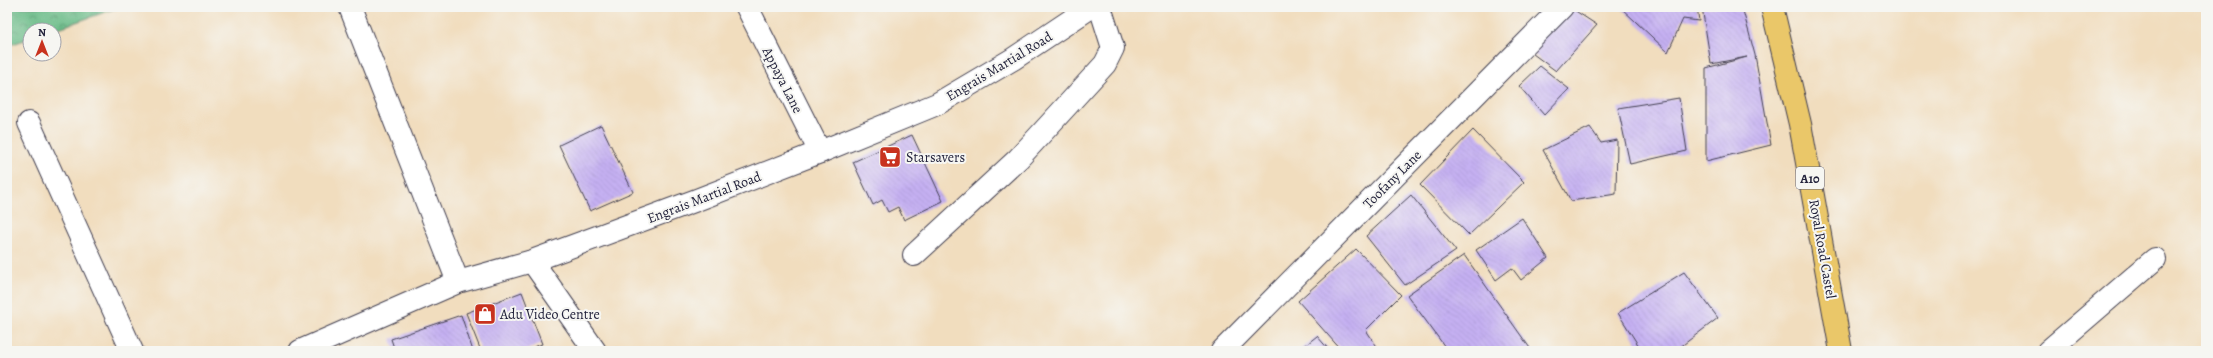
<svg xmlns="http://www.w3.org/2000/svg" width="2213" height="358" font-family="Alegreya,serif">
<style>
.forest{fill:url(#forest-crowns);stroke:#466f62}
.building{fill:url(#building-back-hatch)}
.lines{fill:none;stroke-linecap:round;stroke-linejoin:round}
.minor-casing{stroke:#413e4f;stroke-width:24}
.primary-casing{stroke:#413e4f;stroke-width:24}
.minor{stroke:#fff;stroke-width:22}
.primary{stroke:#eac769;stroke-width:22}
.labels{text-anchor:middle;stroke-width:4;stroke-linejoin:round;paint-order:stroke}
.shield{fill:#f6f6f2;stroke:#626272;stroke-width:1}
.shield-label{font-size:13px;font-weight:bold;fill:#22223b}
.street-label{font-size:14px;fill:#22223b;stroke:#f6f6f2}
.poi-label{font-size:14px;fill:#22223b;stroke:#f6f6f2;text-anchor:start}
</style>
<defs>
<pattern id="forest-crowns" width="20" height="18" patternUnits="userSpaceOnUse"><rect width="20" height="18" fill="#6abc88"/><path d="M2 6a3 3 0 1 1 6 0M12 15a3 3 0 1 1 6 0" fill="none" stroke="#579870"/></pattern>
<pattern id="building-back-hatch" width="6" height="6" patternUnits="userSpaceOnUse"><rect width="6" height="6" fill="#c5b0f2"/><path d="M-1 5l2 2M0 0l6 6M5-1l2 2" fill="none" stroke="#a997d0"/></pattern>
</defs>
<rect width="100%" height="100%" fill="#f6f6f2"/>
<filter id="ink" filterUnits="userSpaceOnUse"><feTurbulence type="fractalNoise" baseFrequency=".025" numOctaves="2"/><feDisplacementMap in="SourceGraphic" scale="8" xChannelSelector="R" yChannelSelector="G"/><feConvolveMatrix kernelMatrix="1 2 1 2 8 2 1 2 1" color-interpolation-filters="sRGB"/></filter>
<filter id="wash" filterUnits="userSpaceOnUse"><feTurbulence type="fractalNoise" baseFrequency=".012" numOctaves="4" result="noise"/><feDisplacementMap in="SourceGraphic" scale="16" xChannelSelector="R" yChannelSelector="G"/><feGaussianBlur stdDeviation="0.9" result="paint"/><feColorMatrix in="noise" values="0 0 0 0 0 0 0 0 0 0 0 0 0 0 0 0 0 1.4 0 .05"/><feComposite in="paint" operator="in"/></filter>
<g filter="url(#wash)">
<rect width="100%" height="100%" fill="#f1ddbe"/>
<!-- forest -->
<polygon class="forest" points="7,7 120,7 53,30 30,30 30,38 7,46"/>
<g id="blocks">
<!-- building -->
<g class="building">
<polygon points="1620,7 1697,7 1699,21 1683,19 1668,52"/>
<polygon points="1702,7 1742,7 1755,55 1771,145 1706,161 1706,68 1747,57 1711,64"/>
<polygon points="1571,8 1597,25 1556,71 1529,51"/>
<polygon points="1540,66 1569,89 1544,115 1519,86"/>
<polygon points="1679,98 1687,151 1630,164 1618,108"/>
<polygon points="601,125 633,192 590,211 559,145"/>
<polygon points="1590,127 1601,143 1617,140 1616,194 1571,201 1543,150"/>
<polygon points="1473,130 1524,182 1469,235 1420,185"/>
<polygon points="912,135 943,201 904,220 898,207 888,212 882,200 873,205 853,162"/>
<polygon points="1411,195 1456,251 1405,285 1366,236"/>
<polygon points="1522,218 1548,258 1521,280 1512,268 1496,280 1476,250"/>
<polygon points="1356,249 1401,295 1366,330 1380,351 1342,351 1298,301"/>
<polygon points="1464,255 1532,351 1448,351 1407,295"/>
<polygon points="1684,272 1718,318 1675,351 1642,351 1618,313"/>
<polygon points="522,292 542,344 524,351 481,351 466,313"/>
<polygon points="461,315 473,351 395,351 391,339"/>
<polygon points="1317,336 1330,351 1298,351"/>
</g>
</g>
</g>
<g filter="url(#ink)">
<use href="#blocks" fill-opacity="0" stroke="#413e4f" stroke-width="1"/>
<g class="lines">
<!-- minor casing -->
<g class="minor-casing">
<g id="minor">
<polyline points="350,7 458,282"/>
<polyline points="747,7 820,152"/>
<polyline points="29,123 132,351"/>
<polyline points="914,255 1018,159 1105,64 1113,48 1100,7"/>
<polyline points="532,261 595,351"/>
<polyline points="300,351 458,282 532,261 694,201 820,152 937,104 1013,59 1091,7"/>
<polyline points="1222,351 1562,7"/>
<polyline points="2048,351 2155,259"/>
</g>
</g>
<!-- primary casing -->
<g class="primary-casing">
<polyline id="primary" points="1772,7 1800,124 1841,351"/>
</g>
<!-- minor -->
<use href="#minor" class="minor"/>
<!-- primary -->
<use href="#primary" class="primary"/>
</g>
</g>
<!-- icons -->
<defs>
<g id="supermarket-square" transform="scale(1.15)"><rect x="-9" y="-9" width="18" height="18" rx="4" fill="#c8321e" stroke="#f6f6f2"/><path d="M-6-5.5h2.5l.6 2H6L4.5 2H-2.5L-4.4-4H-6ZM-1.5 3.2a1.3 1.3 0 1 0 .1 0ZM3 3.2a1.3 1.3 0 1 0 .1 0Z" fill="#fff"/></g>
<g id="shop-square" transform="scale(1.15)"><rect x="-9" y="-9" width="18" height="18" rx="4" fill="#c8321e" stroke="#f6f6f2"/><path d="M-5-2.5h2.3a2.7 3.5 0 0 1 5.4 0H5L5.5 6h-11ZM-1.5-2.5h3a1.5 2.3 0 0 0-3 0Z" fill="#fff"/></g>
</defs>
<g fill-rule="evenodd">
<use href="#supermarket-square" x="890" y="157"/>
<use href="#shop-square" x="485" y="314"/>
</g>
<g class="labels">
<!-- shield labels -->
<rect class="shield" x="1796" y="167" width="28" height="22" rx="3"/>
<g class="shield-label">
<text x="1810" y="183">A10</text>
</g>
<!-- street labels -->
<g class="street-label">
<text transform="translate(999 66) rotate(-31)" y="5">Engrais Martial Road</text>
<text transform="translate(783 80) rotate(63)" y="5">Appaya Lane</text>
<text transform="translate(1392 179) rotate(-45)" y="5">Toofany Lane</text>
<text transform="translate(704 197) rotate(-21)" y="5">Engrais Martial Road</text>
<text transform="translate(1823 249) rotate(80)" y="5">Royal Road Castel</text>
</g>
<!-- poi labels -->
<g class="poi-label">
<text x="906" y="162">Starsavers</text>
<text x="500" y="319">Adu Video Centre</text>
</g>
</g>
<!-- margin -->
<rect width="2213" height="358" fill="none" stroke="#f6f6f2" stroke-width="24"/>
<!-- north arrow -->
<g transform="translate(42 42)"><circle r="19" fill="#f6f6f2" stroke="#a1a1a9"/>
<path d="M0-3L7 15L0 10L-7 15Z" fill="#c8321e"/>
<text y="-6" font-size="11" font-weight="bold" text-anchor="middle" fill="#22223b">N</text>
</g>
</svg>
